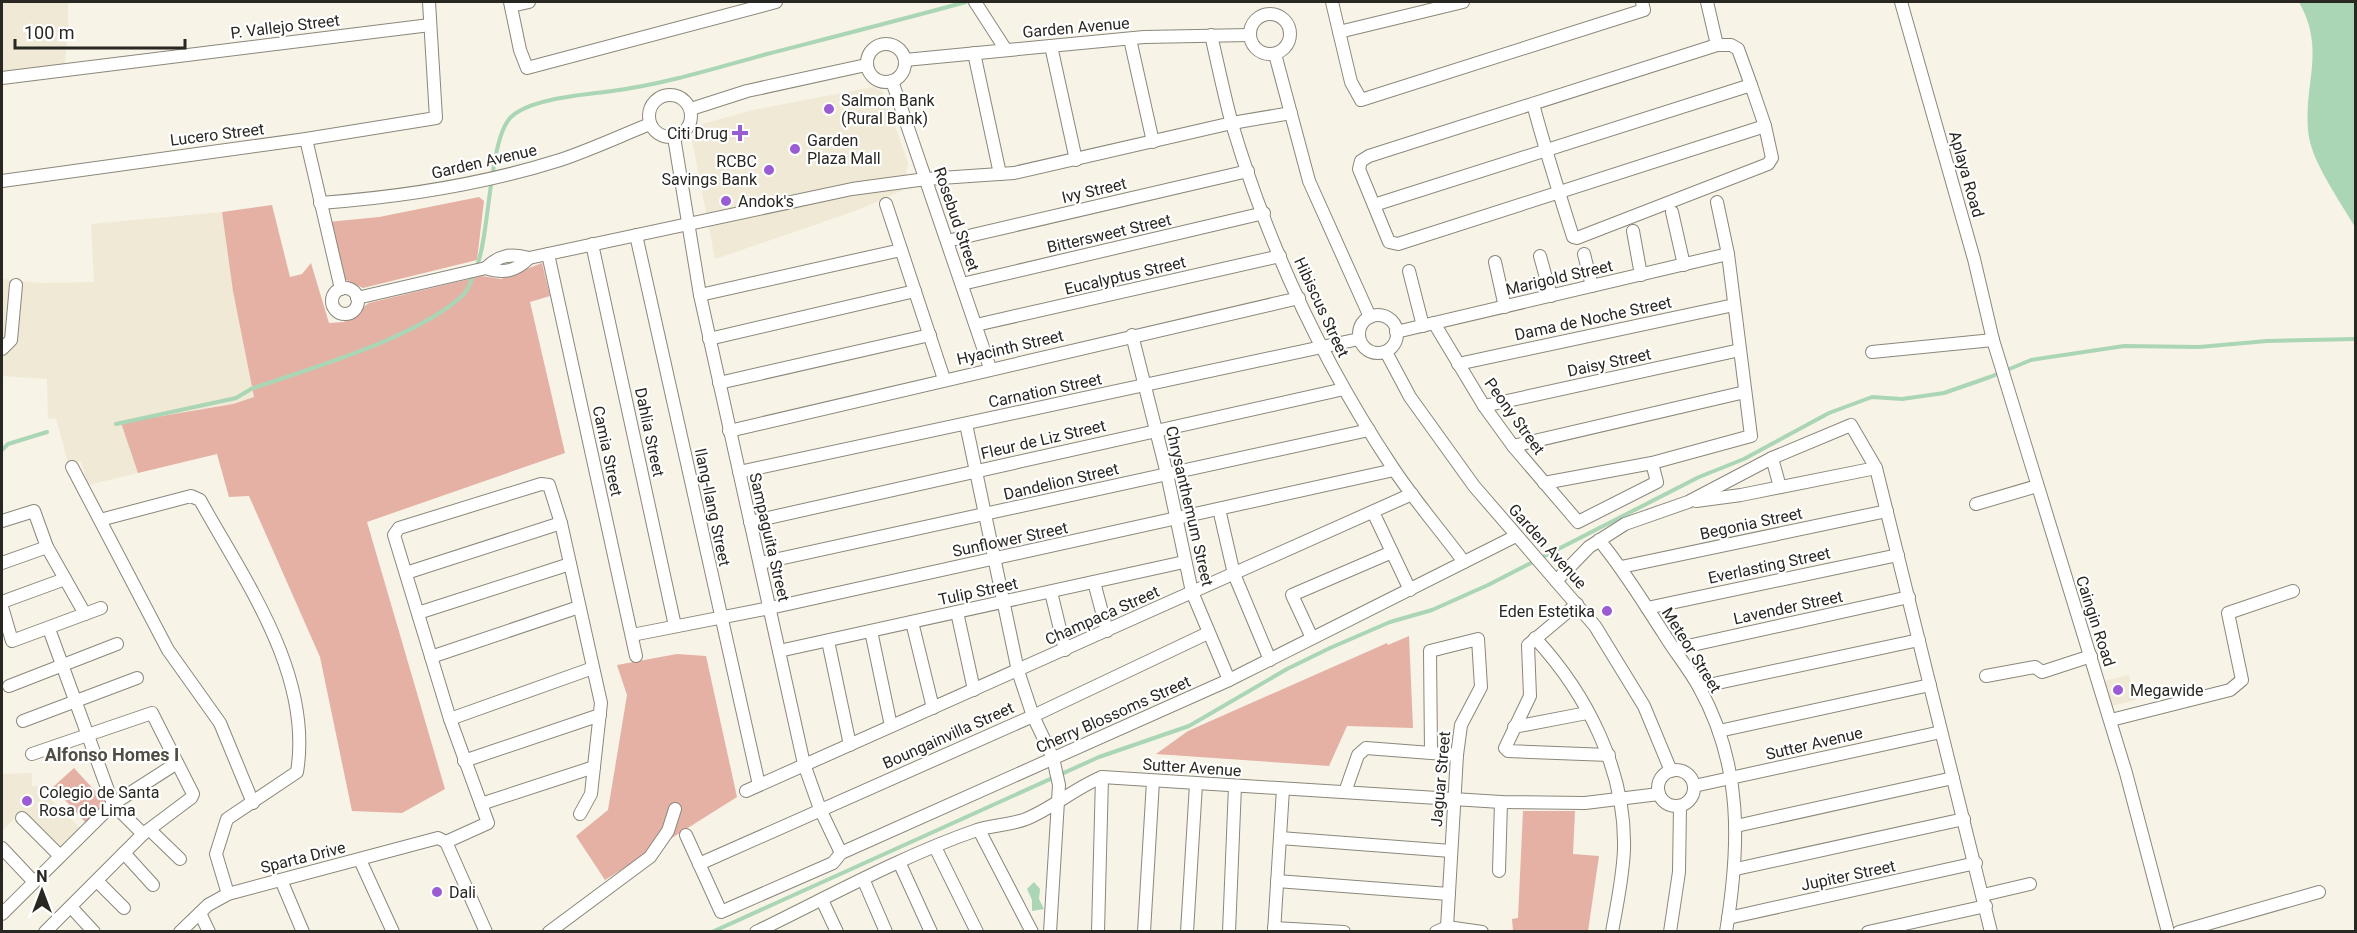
<svg xmlns="http://www.w3.org/2000/svg" width="2357" height="933" font-family="Roboto,sans-serif">
<style>
.built{fill:#efe9d5}
.green{fill:#e5b1a4}
.water{fill:#aad6b5}
.lines{fill:none;stroke-linecap:round;stroke-linejoin:round}
.stream{stroke:#aad6b5;stroke-width:4}
.minor-casing{stroke:#8b877b;stroke-width:14}
.minor{stroke:#fff;stroke-width:12}
.poi-dot{fill:#9a5cd3;stroke:#fff;stroke-width:2}
.labels{text-anchor:middle;stroke-width:4.5;stroke-linejoin:round;paint-order:stroke}
.street-label{font-size:16px;fill:#292722;stroke:#fff}
.poi-label{font-size:16px;fill:#292722;stroke:#fff;text-anchor:start}
.neighbourhood-label{font-size:18px;font-weight:bold;fill:#504d42;stroke:#fff}
</style>
<rect width="100%" height="100%" fill="#f7f3e6"/>
<!-- built -->
<g class="built">
<polygon points="2,2 68,2 68,32 64,70 2,78"/>
<polygon points="873,87 883,92 908,163 903,190 858,210 715,259 692,140 702,124 753,110"/>
<polygon points="222,212 238,316 254,397 233,404 121,423 138,473 88,485 81,461 68,463 56,418 48,419 47,379 2,376 2,279 41,283 94,282 91,224"/>
<polygon points="2129,675 2136,700 2112,706 2104,681"/>
<polygon points="32,773 32,786 37,786 80,828 57,851 20,813 2,831 2,774"/>
</g>
<!-- green -->
<g class="green">
<polygon points="479,197 484,201 477,260 363,288 342,278 328,222 379,217"/>
<polygon points="272,205 290,277 302,274 311,263 329,323 344,322 369,303 482,276 501,279 542,263 550,296 530,302 565,453 367,522 445,789 402,813 352,811 320,657 249,496 229,497 217,454 138,473 121,423 233,404 254,397 233,291 222,212"/>
<polygon points="1409,636 1413,728 1347,726 1329,766 1156,754 1188,731 1387,643 1388,645"/>
<polygon points="677,654 706,656 737,797 605,880 576,836 608,810 627,695 617,665"/>
<polygon points="74,768 107,804 86,823 53,787"/>
<polygon points="1523,811 1575,811 1573,854 1599,856 1588,931 1513,931 1512,919 1518,918"/>
</g>
<!-- water -->
<g class="water">
<path d="M2299 2H2355V227C2341 203 2313 163 2309 137 2302 85 2327 52 2299 2Z"/>
<polygon points="1034,882 1040,889 1039,899 1044,909 1032,911 1032,900 1027,889"/>
</g>
<g class="lines">
<!-- stream -->
<g class="stream">
<path d="M477 266C490 233 489 138 511 117 531 98 585 95 612 91 665 84 716 68 767 54 833 37 900 20 966 2"/>
<path d="M116 424 236 398 251 389C311 368 420 337 464 294 469 289 471 280 474 273"/>
<polyline points="2,450 8,444 47,432"/>
<polyline points="712,932 1099,757 1189,726 1287,669 1330,648 1390,622 1432,610 1488,585 1699,477 1744,459 1829,413 1872,397 1902,399 1944,393 1990,377 2031,360 2124,346 2199,347 2267,341 2356,339"/>
</g>
<!-- minor casing -->
<g class="minor-casing">
<g id="minor">
<polyline points="510,2 520,50 527,68 776,2"/>
<polyline points="975,2 1006,50"/>
<polyline points="1332,2 1351,82 1361,100 1644,10 1642,2"/>
<polyline points="1901,2 1974,259 1993,340 2126,773 2168,932"/>
<polyline points="511,6 529,2"/>
<circle cx="1270" cy="34" r="20"/>
<polyline points="1339,32 1463,2"/>
<path d="M1211 35C1218 65 1224 95 1232 124 1268 245 1323 363 1393 468 1415 501 1441 531 1464 562"/>
<polyline points="1130,39 1153,142"/>
<circle cx="886" cy="63" r="19"/>
<polyline points="1717,45 1731,45 1738,49 1751,85"/>
<polyline points="1051,46 1076,160"/>
<polyline points="974,53 1000,174"/>
<polyline points="1275,54 1309,181 1370,317"/>
<polyline points="905,60 1144,37 1250,35"/>
<polyline points="2,78 430,25"/>
<polyline points="892,81 990,368"/>
<circle cx="670" cy="116" r="21"/>
<path d="M1533 104C1545 149 1559 193 1573 237L1577 238 1768 164 1772 158 1765 126 1398 244 1389 242 1359 169 1361 161 1369 156 1717 45 1707 2"/>
<polyline points="691,109 747,91 866,65"/>
<polyline points="674,137 700,295 804,764 820,809 841,853"/>
<polyline points="306,139 341,289"/>
<polyline points="2,181 306,139 436,118 429,2"/>
<path d="M320 203C402 197 481 185 560 160 590 150 620 136 650 124"/>
<polyline points="886,204 944,379"/>
<polyline points="1374,205 1751,85 1765,126"/>
<polyline points="1672,212 1684,265"/>
<polyline points="1633,231 1641,275"/>
<polyline points="636,235 759,785"/>
<polyline points="947,241 1248,171"/>
<polyline points="592,244 675,626"/>
<polyline points="548,254 636,656"/>
<polyline points="1584,254 1592,286"/>
<polyline points="1540,256 1551,296"/>
<polyline points="1495,262 1505,307"/>
<path d="M486 268C499 255 511 253 529 258L852 189 926 179 1014 173 1232 123 1291 113"/>
<polyline points="1409,271 1423,326"/>
<polyline points="962,284 1264,213"/>
<circle cx="345" cy="301" r="13"/>
<polyline points="700,295 901,250"/>
<path d="M357 298 486 268C504 274 516 271 529 258"/>
<circle cx="1378" cy="334" r="19"/>
<polyline points="1434,323 1484,406 1513,446 1578,522 1657,482 1652,463"/>
<polyline points="976,325 1280,256"/>
<polyline points="1396,332 1728,254"/>
<polyline points="1132,335 1167,474 1192,592 1229,680"/>
<polyline points="709,339 915,291"/>
<polyline points="2,349 11,340 16,285"/>
<polyline points="1386,352 1410,397 1474,486 1595,626 1644,706 1671,771"/>
<polyline points="1872,352 1993,340"/>
<polyline points="1458,364 1734,305"/>
<polyline points="719,383 930,335"/>
<polyline points="1484,406 1740,350"/>
<polyline points="966,424 1018,671 1033,716 1053,758 1059,785 1050,932"/>
<polyline points="729,431 1299,298"/>
<polyline points="1513,446 1745,392"/>
<polyline points="1772,458 1780,487"/>
<polyline points="72,467 168,650 220,723 253,803"/>
<polyline points="739,472 1359,339"/>
<polyline points="1544,483 1652,463 1751,436 1728,254 1717,202"/>
<polyline points="1696,501 1741,495 1876,468"/>
<polyline points="1976,504 2037,486"/>
<polyline points="1219,509 1234,574 1270,660"/>
<polyline points="1373,512 1410,590"/>
<path d="M100 520 191 496 200 500C245 581 313 675 297 772L227 819 216 854 228 894"/>
<polyline points="2,521 34,511 47,547 85,614"/>
<polyline points="750,522 1344,389"/>
<path d="M1599 540C1624 570 1643 602 1664 634 1675 652 1689 669 1699 687 1743 766 1740 846 1726 932"/>
<polyline points="2,563 47,547"/>
<polyline points="760,563 1369,430"/>
<polyline points="1621,567 1887,511"/>
<polyline points="406,573 561,523"/>
<polyline points="1556,581 1589,547 1625,524 1688,502 1772,458 1851,425 1876,468 1991,932"/>
<polyline points="1094,582 1107,631"/>
<polyline points="1051,592 1065,650"/>
<polyline points="2,602 65,579"/>
<polyline points="1577,604 1528,645 1530,696 1505,748 1508,751 1609,755"/>
<polyline points="2,607 12,641 101,608"/>
<polyline points="1647,608 1898,555"/>
<polyline points="957,612 974,690"/>
<polyline points="418,613 570,564"/>
<polyline points="912,622 933,708"/>
<polyline points="49,629 113,804 143,834"/>
<polyline points="871,631 891,726"/>
<polyline points="632,635 770,608 1394,470"/>
<polyline points="1312,638 1292,595 1392,552"/>
<path d="M1535 638C1587 694 1626 771 1624 849 1623 877 1617 904 1612 932"/>
<polyline points="828,641 850,745"/>
<polyline points="1674,649 1909,597"/>
<polyline points="779,651 1184,562"/>
<polyline points="431,657 579,607"/>
<polyline points="1986,676 2035,667 2042,672 2091,656"/>
<polyline points="9,686 117,644"/>
<polyline points="1699,687 1919,640"/>
<polyline points="450,719 593,668"/>
<polyline points="2111,720 2230,690 2242,680 2228,613 2293,591"/>
<polyline points="23,721 137,678"/>
<polyline points="1514,727 1587,713"/>
<polyline points="1719,731 1930,685"/>
<polyline points="1431,751 1430,651 1478,639 1481,687 1461,725 1457,755 1447,927"/>
<polyline points="32,754 152,713 193,794 191,798 143,834 45,932"/>
<polyline points="464,761 600,715"/>
<circle cx="1676" cy="788" r="18"/>
<polyline points="1694,786 1941,732"/>
<polyline points="746,791 1412,494"/>
<polyline points="1345,792 1358,755 1366,748 1457,755"/>
<polyline points="481,804 594,767"/>
<polyline points="22,818 60,856"/>
<polyline points="1736,826 1953,778"/>
<polyline points="150,830 180,859"/>
<polyline points="979,830 1032,932"/>
<polyline points="686,835 721,912 833,863 841,853 1229,680 1516,536"/>
<polyline points="1280,838 1451,851"/>
<polyline points="446,842 488,823 450,719 394,535 399,528 541,484 549,485 561,523 601,703 591,794 580,814"/>
<polyline points="446,842 486,932"/>
<polyline points="935,847 977,932"/>
<polyline points="2,848 34,882"/>
<polyline points="124,853 153,885"/>
<polyline points="360,860 393,932"/>
<polyline points="699,864 1033,716 1208,633"/>
<polyline points="900,864 931,932"/>
<polyline points="1736,869 1964,819"/>
<polyline points="1499,871 1501,802"/>
<polyline points="281,880 303,932"/>
<polyline points="97,881 124,908"/>
<polyline points="864,881 886,932"/>
<polyline points="1277,881 1449,894"/>
<polyline points="1983,895 2030,884"/>
<polyline points="822,900 837,932"/>
<polyline points="71,907 94,932"/>
<polyline points="200,913 209,932"/>
<polyline points="2,914 113,804 177,763"/>
<polyline points="1728,918 1976,863"/>
<polyline points="1274,928 1344,932"/>
<polyline points="180,932 208,905 228,894 438,838 446,842"/>
<polyline points="549,932 650,857 668,831 675,809"/>
<path d="M756 932C826 898 904 855 977 830 993 825 1011 825 1026 819 1053 808 1075 788 1102 777L1501 802 1585 803 1659 794"/>
<polyline points="1098,932 1102,777"/>
<polyline points="1144,932 1153,781"/>
<polyline points="1187,932 1196,784"/>
<polyline points="1229,932 1235,786"/>
<polyline points="1274,932 1283,789"/>
<polyline points="1436,932 1447,927 1482,932"/>
<polyline points="1670,932 1679,872 1680,806"/>
<polyline points="1868,932 1986,906"/>
<polyline points="2179,932 2319,892"/>
</g>
</g>
<!-- minor -->
<use href="#minor" class="minor"/>
</g>
<!-- markers -->
<g class="poi-dot">
<circle cx="829" cy="109" r="6"/>
<path d="M737 124h6v6h6v6h-6v6h-6v-6h-6v-6h6z"/>
<circle cx="795" cy="149" r="6"/>
<circle cx="769" cy="170" r="6"/>
<circle cx="726" cy="201" r="6"/>
<circle cx="1607" cy="611" r="6"/>
<circle cx="2118" cy="690" r="6"/>
<circle cx="27" cy="801" r="6"/>
<circle cx="437" cy="892" r="6"/>
</g>
<g class="labels">
<!-- street labels -->
<g class="street-label">
<text transform="translate(285 26) rotate(-7)" y="6">P. Vallejo Street</text>
<text transform="translate(1076 27) rotate(-5)" y="6">Garden Avenue</text>
<text transform="translate(217 134) rotate(-7)" y="6">Lucero Street</text>
<text transform="translate(484 161) rotate(-13)" y="6">Garden Avenue</text>
<text transform="translate(1967 174) rotate(74)" y="6">Aplaya Road</text>
<text transform="translate(1094 190) rotate(-13)" y="6">Ivy Street</text>
<text transform="translate(957 219) rotate(71)" y="6">Rosebud Street</text>
<text transform="translate(1109 233) rotate(-13)" y="6">Bittersweet Street</text>
<text transform="translate(1125 275) rotate(-13)" y="6">Eucalyptus Street</text>
<text transform="translate(1559 277) rotate(-13)" y="6">Marigold Street</text>
<text transform="translate(1322 307) rotate(65)" y="6">Hibiscus Street</text>
<text transform="translate(1593 318) rotate(-12)" y="6">Dama de Noche Street</text>
<text transform="translate(1010 347) rotate(-13)" y="6">Hyacinth Street</text>
<text transform="translate(1609 362) rotate(-12)" y="6">Daisy Street</text>
<text transform="translate(1045 390) rotate(-12)" y="6">Carnation Street</text>
<text transform="translate(1515 416) rotate(54)" y="6">Peony Street</text>
<text transform="translate(650 432) rotate(78)" y="6">Dahlia Street</text>
<text transform="translate(1043 439) rotate(-13)" y="6">Fleur de Liz Street</text>
<text transform="translate(608 451) rotate(78)" y="6">Camia Street</text>
<text transform="translate(1061 481) rotate(-13)" y="6">Dandelion Street</text>
<text transform="translate(1190 506) rotate(77)" y="6">Chrysanthemum Street</text>
<text transform="translate(713 507) rotate(78)" y="6">Ilang-Ilang Street</text>
<text transform="translate(1751 523) rotate(-12)" y="6">Begonia Street</text>
<text transform="translate(770 537) rotate(77)" y="6">Sampaguita Street</text>
<text transform="translate(1010 539) rotate(-12)" y="6">Sunflower Street</text>
<text transform="translate(1548 546) rotate(48)" y="6">Garden Avenue</text>
<text transform="translate(1769 565) rotate(-12)" y="6">Everlasting Street</text>
<text transform="translate(978 591) rotate(-12)" y="6">Tulip Street</text>
<text transform="translate(1788 607) rotate(-12)" y="6">Lavender Street</text>
<text transform="translate(1102 615) rotate(-24)" y="6">Champaca Street</text>
<text transform="translate(2096 621) rotate(72)" y="6">Caingin Road</text>
<text transform="translate(1692 650) rotate(58)" y="6">Meteor Street</text>
<text transform="translate(1113 714) rotate(-24)" y="6">Cherry Blossoms Street</text>
<text transform="translate(948 735) rotate(-24)" y="6">Boungainvilla Street</text>
<text transform="translate(1814 743) rotate(-13)" y="6">Sutter Avenue</text>
<text transform="translate(1192 767) rotate(4)" y="6">Sutter Avenue</text>
<text transform="translate(1440 779) rotate(-85)" y="6">Jaguar Street</text>
<text transform="translate(303 857) rotate(-14)" y="6">Sparta Drive</text>
<text transform="translate(1848 875) rotate(-12)" y="6">Jupiter Street</text>
</g>
<!-- poi labels -->
<g class="poi-label">
<text x="841" y="106">Salmon Bank<tspan x="841" dy="18">(Rural Bank)</tspan></text>
<text x="728" y="139" text-anchor="end">Citi Drug</text>
<text x="807" y="146">Garden<tspan x="807" dy="18">Plaza Mall</tspan></text>
<text x="757" y="167" text-anchor="end">RCBC<tspan x="757" dy="18">Savings Bank</tspan></text>
<text x="738" y="207">Andok's</text>
<text x="1595" y="617" text-anchor="end">Eden Estetika</text>
<text x="2130" y="696">Megawide</text>
<text x="39" y="798">Colegio de Santa<tspan x="39" dy="18">Rosa de Lima</tspan></text>
<text x="449" y="898">Dali</text>
</g>
<!-- neighbourhood labels -->
<g class="neighbourhood-label">
<text x="112" y="761">Alfonso Homes I</text>
</g>
</g>
<!-- border -->
<rect width="2357" height="933" fill="none" stroke="#292722" stroke-width="6"/>
<!-- north arrow -->
<g transform="translate(42 891)" stroke="#ffffff" stroke-width="4.5" paint-order="stroke">
<path d="M0-4.5L10 22L0 15L-10 22Z" fill="#292722"/>
<text y="-9" font-size="16" font-weight="bold" text-anchor="middle" fill="#292722">N</text>
</g>
<!-- scale -->
<path d="M15 39v9h170v-9" fill="none" stroke="#292722" stroke-width="3"/>
<text x="24" y="39" font-size="18" fill="#292722" stroke="#ffffff" stroke-width="4.5" paint-order="stroke">100 m</text>
</svg>
